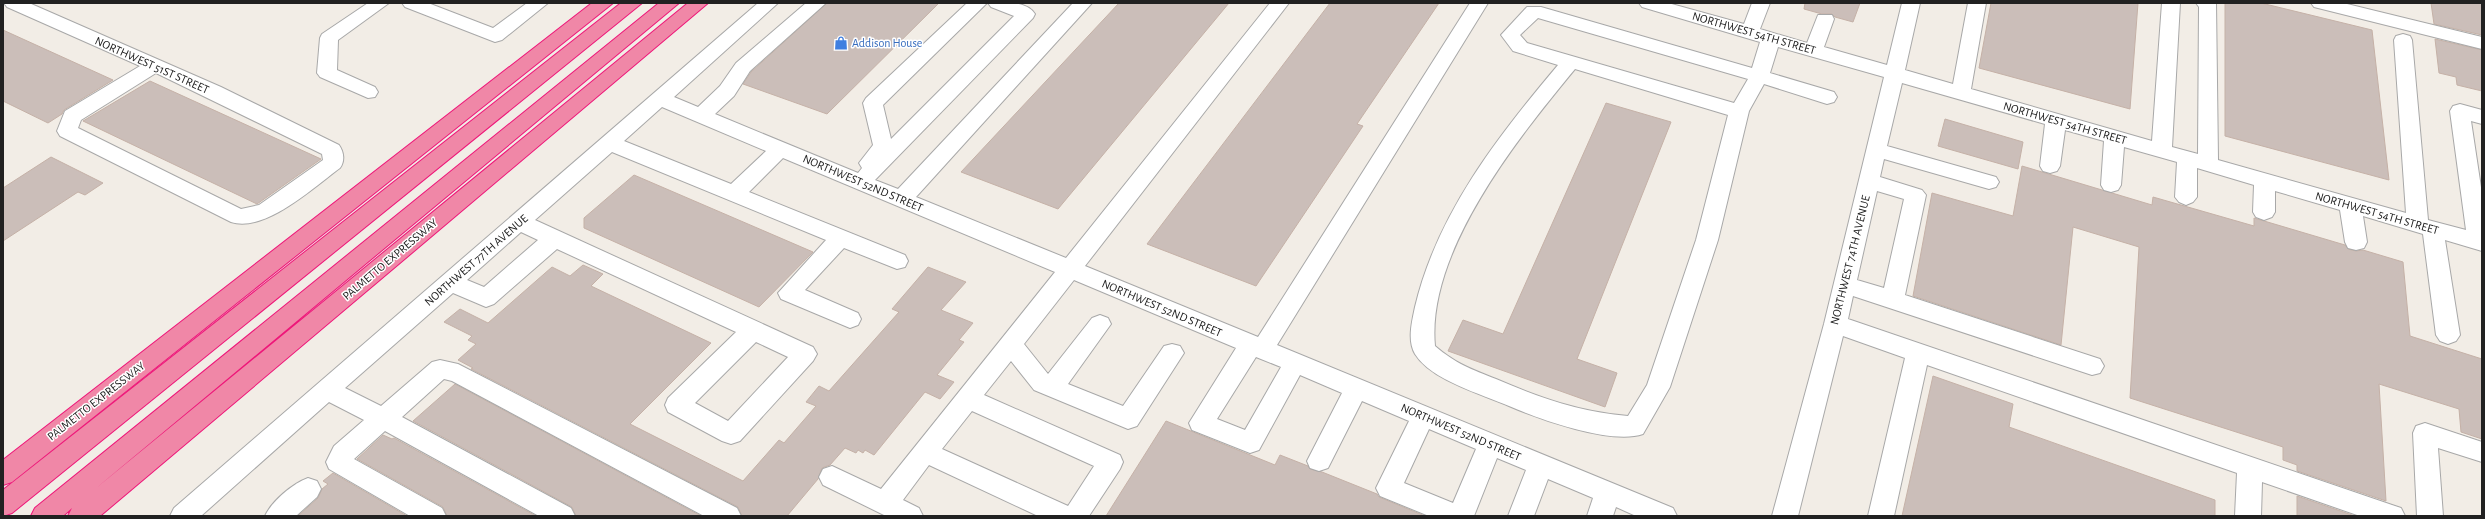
<svg xmlns="http://www.w3.org/2000/svg" width="2485" height="519" font-family="'Alegreya Sans',sans-serif">
<style>
.building{fill:#cbbeb9;stroke:#c5b1a7}
.lines{fill:none;stroke-linecap:round;stroke-linejoin:round}
.minor-casing{stroke:#a8a8a8;stroke-width:2}
.highway-casing{stroke:#ee1679;stroke-width:2}
.minor{fill:#fff;fill-rule:evenodd}
.highway{fill:#f087a7;fill-rule:evenodd}
.labels{text-anchor:middle;stroke-width:3;stroke-linejoin:round;paint-order:stroke}
.street-label{font-size:12px;fill:#212121;stroke:#fff}
.shop-label{font-size:12px;fill:#366cbe;stroke:#fff;text-anchor:start}
</style>
<rect width="100%" height="100%" fill="#f2ede6"/>
<!-- building -->
<g class="building">
<polygon points="827,3 939,3 827,114 743,84 751,72"/>
<polygon points="1119,3 1229,3 1058,209 961,172"/>
<polygon points="1330,3 1439,3 1357,124 1363,126 1256,286 1147,244"/>
<polygon points="1805,3 1860,3 1853,22 1835,17 1832,14 1822,14 1804,9"/>
<polygon points="1991,3 2138,3 2130,109 1979,68"/>
<polygon points="2225,3 2261,3 2372,30 2389,180 2225,136"/>
<polygon points="2431,3 2482,3 2482,35 2434,24"/>
<polygon points="3,30 113,80 64,110 62,114 48,123 3,101"/>
<polygon points="2435,39 2482,50 2482,91 2457,85 2456,77 2439,73"/>
<polygon points="150,81 321,159 257,204 83,121"/>
<polygon points="1606,103 1671,122 1577,359 1617,373 1605,407 1448,351 1463,320 1503,334"/>
<polygon points="1945,119 2023,142 2018,169 1938,146"/>
<polygon points="51,157 103,183 85,195 78,192 3,241 3,188"/>
<polygon points="2022,166 2152,205 2153,197 2254,226 2254,218 2345,245 2348,249 2356,251 2363,250 2403,262 2410,336 2482,359 2482,439 2461,432 2459,409 2379,384 2386,501 2297,471 2297,465 2283,460 2283,447 2130,398 2139,247 2073,227 2061,345 1913,296 1932,193 2013,216"/>
<polygon points="634,175 813,252 759,307 584,228 584,218"/>
<polygon points="583,265 603,274 591,286 711,343 630,424 743,481 779,440 784,443 816,406 806,402 819,386 829,391 899,312 892,309 928,267 966,282 941,310 973,323 959,340 964,342 937,375 954,382 940,399 925,392 874,455 865,450 863,453 858,450 856,453 845,448 830,465 822,468 818,479 787,516 742,516 738,507 471,369 473,368 458,360 476,344 468,340 472,336 444,322 460,309 488,323 552,267 570,276"/>
<polygon points="1933,376 2013,404 2009,427 2215,500 2215,516 1902,516"/>
<polygon points="455,384 701,516 576,516 572,507 413,421"/>
<polygon points="1166,421 1275,465 1280,455 1308,466 1310,469 1322,472 1377,494 1379,497 1425,516 1106,516"/>
<polygon points="383,435 392,439 394,438 536,516 447,516 443,507 357,459"/>
<polygon points="333,473 407,516 298,516 318,498 322,489 328,484 323,481"/>
<polygon points="2297,496 2355,516 2297,516"/>
</g>
<g class="lines">
<!-- minor casing -->
<g class="minor-casing">
<g id="minor">
<path d="M4 3H29L221 87 339 145C344 152 345 161 340 168 314 187 265 233 231 222L60 136 57 131 65 111 140 66 7 7ZM156 73 322 154 323 160 259 205 241 209 78 128 81 120Z"/>
<polygon points="368,3 389,3 338,40 337,70 375,87 378,92 375,97 368,98 320,77 317,73 320,38 322,34"/>
<polygon points="402,3 428,3 493,28 527,3 548,3 502,40 495,42 405,7"/>
<path d="M758 3H778L674 97 698 107 720 86 736 63 806 3H826L750 71 734 96 715 114 858 173 862 168 859 163 873 145 863 103 866 98 967 3H987L883 105 891 139 1014 16 991 7 988 3C1002 3 1026 0 1035 14L1033 18 875 180 898 189 1073 3H1092L916 197 1066 258 1270 3H1289L1085 266 1258 337 1470 3H1488L1277 345 1673 508 1677 516H1636L1616 507 1613 516H1587L1593 498 1548 479 1534 516H1508L1526 470 1497 458 1474 516H1429L1380 496 1376 488 1409 421 1362 401 1328 468 1319 471 1310 468 1307 461 1342 393 1300 375 1259 450 1250 453 1192 430 1189 423 1236 348 1074 280 1024 344 1048 374 1092 318 1100 315 1108 318 1111 324 1068 384 1123 406 1164 346 1172 344 1180 346 1184 353 1137 426 1128 429 1034 390 1011 361 984 395 1120 455 1123 462 1120 469 1089 516H1038L929 465 903 500 919 508 923 516H886L823 485 819 477 823 469 832 466 881 489 1055 272 783 158 749 192 905 255 908 261 905 267 897 269 844 248 805 290 858 313 861 319 858 325 850 328 781 299 778 293 826 240 612 152 535 220 813 347 817 354 813 361 740 441 731 444 722 441 668 412 665 405 668 398 736 332 557 249 494 304 486 307 453 293 345 388 381 406 432 362 440 360 458 364 737 508 741 516H704L452 381 444 379 402 417 571 508 575 516H539L385 431 354 459 442 508 446 516H410L329 469 326 462 334 446 364 420 329 402 201 516H170L174 508ZM662 107 766 151 731 184 624 141ZM521 232 538 240 484 287 467 280ZM756 342 788 357 728 421 695 403ZM1256 357 1281 367 1245 430 1217 419ZM972 411 1094 466 1068 506 942 449ZM1429 429 1476 449 1453 503 1404 483Z"/>
<path d="M1639 3H1668L1744 24 1752 3H1770L1760 29 1807 43 1818 15H1832L1834 19 1824 47 1887 65 1902 3H1920L1905 70 1953 84 1968 3H1986L1971 89 2152 141 2162 3H2180L2172 147 2198 154 2199 7 2196 3H2216L2218 160 2406 213 2394 40 2396 36 2403 34 2410 36 2412 40 2428 220 2466 230 2450 111 2453 106 2460 104 2482 110V124L2471 121 2482 194V251L2445 240 2460 335 2456 341 2448 344 2440 341 2436 335 2423 234 2363 216 2367 242 2364 248 2356 250 2348 248 2345 242 2340 210 2275 191V212L2272 217 2264 220 2256 217 2253 212 2254 185 2197 168V197L2193 202 2186 205 2179 202 2175 197 2177 162 2124 147 2121 185 2118 190 2111 192 2104 190 2101 185 2104 141 2065 130 2060 166 2057 171 2050 173 2043 171 2040 166 2045 124 1902 83 1887 146 1996 177 1999 182 1996 187 1989 189 1884 159 1880 177 1922 190 1926 195 1905 295 2100 359 2104 366 2100 373 2092 375 1853 296 1848 319 2392 505 2401 508 2405 516H2360L2262 482 2261 516H2235L2237 473 1927 365 1894 516H1868L1905 358 1843 336 1798 516H1772L1824 324 1884 77 1778 47 1770 73 1834 92 1837 97 1834 102 1827 104 1764 84 1749 111 1718 240 1670 387 1643 434C1611 445 1539 419 1509 406 1481 394 1431 380 1415 354 1407 341 1412 321 1415 307 1437 214 1498 136 1558 65L1513 51 1501 35 1527 7H1541L1752 68 1760 42 1642 7ZM1538 18 1748 79 1734 103 1527 43 1520 35ZM1575 69 1728 115 1696 240 1647 385 1628 416C1580 412 1540 398 1496 379 1471 369 1456 364 1435 346 1426 252 1518 138 1575 69ZM1877 191 1904 199 1884 288 1857 280Z"/>
<polygon points="2311,3 2343,3 2482,37 2482,49 2314,7"/>
<polygon points="2425,423 2482,442 2482,462 2438,448 2443,516 2417,516 2413,433 2416,426"/>
<path d="M308 478 317 481 321 489 317 497 296 516H265C272 501 292 484 308 478Z"/>
</g>
</g>
<!-- highway casing -->
<g class="highway-casing">
<g id="highway">
<polygon points="592,3 613,3 12,482 3,485 3,460"/>
<polygon points="621,3 642,3 12,513 3,516 3,490"/>
<polygon points="659,3 679,3 95,489 688,3 708,3 100,516 68,516 72,508 63,516 31,516 35,508"/>
</g>
</g>
<!-- minor -->
<use href="#minor" class="minor"/>
<!-- highway -->
<use href="#highway" class="highway"/>
</g>
<!-- icons -->
<defs>
<g id="shop-bare" transform="scale(1.08)"><path d="M-5-2.5h2.3a2.7 3.5 0 0 1 5.4 0H5L5.5 6h-11ZM-1.5-2.5h3a1.5 2.3 0 0 0-3 0Z" fill="#3f7fe0" stroke="#fff" stroke-width="2.5" paint-order="stroke"/></g>
</defs>
<g fill-rule="evenodd">
<use href="#shop-bare" x="841" y="43"/>
</g>
<g class="labels">
<!-- street labels -->
<g class="street-label">
<text transform="translate(1754 33) rotate(16)" y="4">NORTHWEST 54TH STREET</text>
<text transform="translate(152 65) rotate(24)" y="4">NORTHWEST 51ST STREET</text>
<text transform="translate(2065 123) rotate(16)" y="4">NORTHWEST 54TH STREET</text>
<text transform="translate(863 183) rotate(23)" y="4">NORTHWEST 52ND STREET</text>
<text transform="translate(2377 213) rotate(16)" y="4">NORTHWEST 54TH STREET</text>
<text transform="translate(390 259) rotate(-40)" y="4">PALMETTO EXPRESSWAY</text>
<text transform="translate(476 260) rotate(-41)" y="4">NORTHWEST 77TH AVENUE</text>
<text transform="translate(1850 260) rotate(-76)" y="4">NORTHWEST 74TH AVENUE</text>
<text transform="translate(1162 308) rotate(23)" y="4">NORTHWEST 52ND STREET</text>
<text transform="translate(96 401) rotate(-38)" y="4">PALMETTO EXPRESSWAY</text>
<text transform="translate(1461 432) rotate(23)" y="4">NORTHWEST 52ND STREET</text>
</g>
<!-- shop labels -->
<g class="shop-label">
<text x="852" y="47">Addison House</text>
</g>
</g>
<!-- border -->
<rect width="2485" height="519" fill="none" stroke="#212121" stroke-width="8"/>
</svg>
